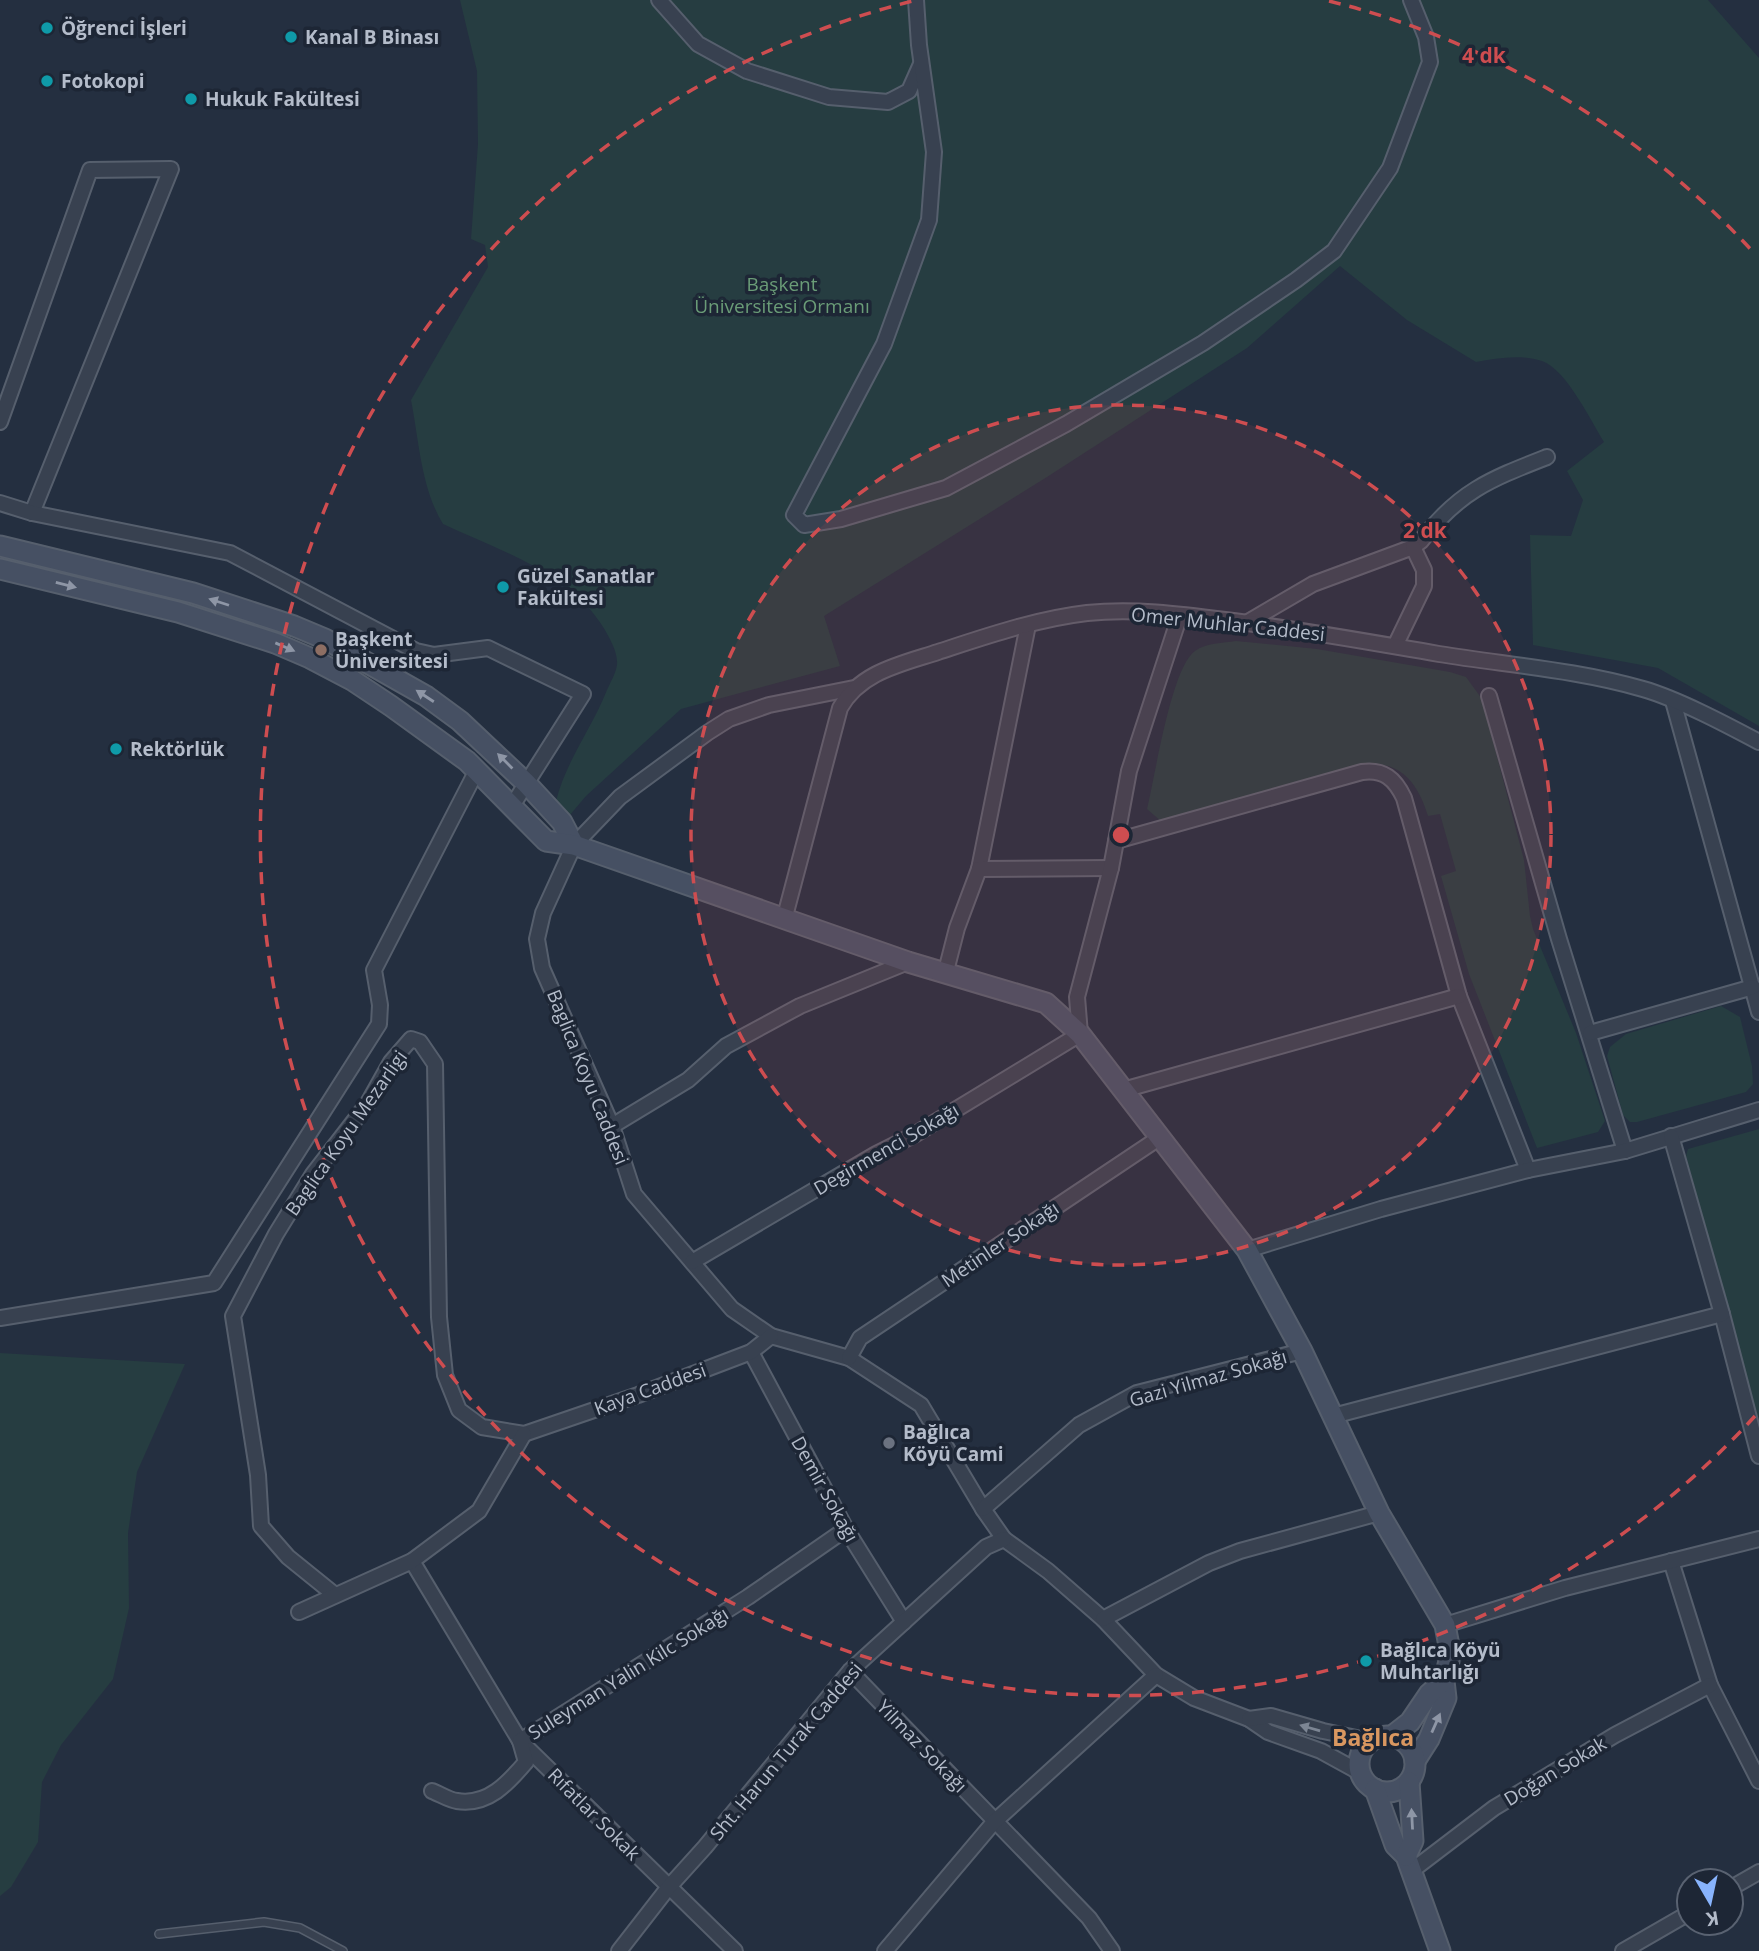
<svg xmlns="http://www.w3.org/2000/svg" width="1759" height="1951" font-family="'Open Sans',sans-serif">
<style>
.green{fill:#263d41}
.lines{fill:none;stroke-linecap:round;stroke-linejoin:round}
.lane-casing{stroke:#565f6d;stroke-width:10}
.street-casing{stroke:#565f6d;stroke-width:18}
.secondary-casing{stroke:#565f6d;stroke-width:23}
.lane{stroke:#384150;stroke-width:7}
.street{stroke:#384150;stroke-width:14}
.secondary{stroke:#465063;stroke-width:19}
.oneway{fill:#8e96a6}
.oneway2{fill:#7c8593}
.ring{fill:none;stroke:#ce4d50;stroke-width:3.5;stroke-dasharray:12 9}
.culture-dot{fill:#0f9aa8;stroke:#1d2635;stroke-width:2.5}
.education-dot{fill:#8d6e63;stroke:#1d2635;stroke-width:2.5}
.worship-dot{fill:#6b7280;stroke:#1d2635;stroke-width:2.5}
.labels{text-anchor:middle;stroke-width:7;stroke-linejoin:round;paint-order:stroke}
.poi-label{font-size:19px;font-weight:bold;fill:#b4bcca;stroke:#1d2635;text-anchor:start}
.park-label{font-size:19px;fill:#6a9c77;stroke:#1d2635}
.street-label{font-size:19px;fill:#b4bcca;stroke:#1d2635}
.quarter-label{font-size:23px;font-weight:bold;fill:#d99760;stroke:#1d2635}
.centre{fill:#ce4d50;stroke:#1d2635;stroke-width:3.5}
.ring-label{font-size:21px;text-anchor:middle;font-weight:bold;fill:#ce4d50;stroke:#1d2635;stroke-width:7;stroke-linejoin:round;paint-order:stroke}
</style>
<rect width="100%" height="100%" fill="#242f40"/>
<!-- green -->
<g class="green">
<path d="M460 0H1708L1759 58V726L1658 668 1533 645 1530 535 1571 536 1583 500 1567 471 1604 442C1591 421 1566 369 1542 361 1521 354 1497 358 1476 362L1407 320 1340 266 1247 348 1047 477 824 616 840 666 681 709 586 796 569 816 561 810 556 801C566 761 592 728 607 690 610 683 616 673 617 665 618 653 611 641 605 630 571 573 501 551 443 524 421 488 419 440 411 400L488 267 485 245 471 239 478 144 477 71Z"/>
<path d="M1236 641 1317 649 1450 672 1466 677 1482 699 1524 860 1530 916 1533 929 1576 1033 1605 1121 1598 1132 1537 1148 1469 974 1441 876 1456 871 1440 814 1428 816C1417 780 1398 758 1359 766L1162 822 1147 809C1155 777 1171 668 1195 651 1206 643 1223 643 1236 641Z"/>
<polygon points="1721,1006 1740,1017 1752,1066 1753,1084 1746,1092 1637,1122 1630,1122 1623,1115 1607,1056 1610,1047 1626,1034"/>
<polygon points="1759,1129 1759,1422 1686,1156 1688,1149"/>
<polygon points="0,1353 185,1364 137,1472 128,1533 129,1608 113,1679 61,1745 42,1782 38,1842 11,1887 0,1896"/>
</g>
<g class="lines">
<!-- lane casing -->
<g class="lane-casing">
<polyline id="lane" points="159,1934 264,1922 300,1928 343,1951"/>
</g>
<!-- street casing -->
<g class="street-casing">
<g id="street">
<polyline points="659,0 698,44 747,71 829,97 888,102 909,91 921,64"/>
<polyline points="916,0 919,45 934,152 929,220 884,344 794,515 804,525 841,519 946,488 1066,424 1203,343 1296,280 1334,251 1390,168 1430,62 1426,37 1411,0"/>
<polyline points="0,422 90,170 171,169 32,513"/>
<polyline points="0,503 32,513 230,553 416,651 434,655 488,648 583,694 512,806"/>
<path d="M1248 622 1313 584 1413 547 1421 541C1459 491 1491 479 1547 457"/>
<polyline points="1395,646 1424,586 1424,570 1413,547"/>
<polyline points="854,688 769,705 729,719 707,733 620,797 574,845 543,913 537,939 542,968 612,1126 634,1194 732,1309 771,1336 849,1358 921,1405 983,1509 1004,1539 1048,1571 1103,1619 1156,1675 1194,1698 1249,1719 1268,1732 1321,1751 1361,1773"/>
<polyline points="1489,696 1559,939 1625,1151"/>
<polyline points="1673,701 1759,1012"/>
<path d="M1116 841 1362 772C1384 769 1395 779 1404 798L1459 996 1528 1170"/>
<polyline points="979,869 1028,625"/>
<path d="M784 920 840 708C860 672 901 664 938 652 987 636 1036 619 1087 613 1132 608 1180 614 1225 620 1297 629 1368 642 1439 654 1507 665 1578 670 1643 689 1678 699 1727 725 1759 742"/>
<polyline points="946,971 957,928 979,869 1111,868"/>
<polyline points="1590,1033 1753,987"/>
<polyline points="1123,1090 1459,996"/>
<polyline points="612,1126 688,1080 726,1046 800,1006 908,962"/>
<polyline points="1247,1250 1381,1209 1528,1170 1625,1151 1759,1110"/>
<polyline points="692,1262 876,1154 914,1135 1080,1034 1077,997 1111,868 1129,771 1180,615"/>
<polyline points="1722,1314 1759,1456"/>
<polyline points="0,1318 214,1283 379,1024 380,1005 374,970 477,770"/>
<polyline points="751,1352 846,1529 904,1622"/>
<polyline points="849,1358 860,1338 1159,1138"/>
<polyline points="1333,1416 1722,1314 1671,1136"/>
<polyline points="983,1509 1079,1425 1137,1393 1302,1351"/>
<polyline points="412,1561 520,1741 735,1951"/>
<polyline points="1671,1561 1710,1685 1759,1781"/>
<polyline points="335,1595 288,1557 261,1526 258,1475 233,1316 276,1234 313,1174 368,1103 391,1062 411,1039 420,1042 435,1064 439,1317 445,1375 459,1410 482,1427 524,1434 638,1395 751,1352 771,1336"/>
<polyline points="299,1612 412,1561 479,1511 524,1434"/>
<polyline points="1103,1619 1209,1563 1240,1551 1379,1513"/>
<polyline points="1445,1625 1565,1588 1759,1539"/>
<polyline points="850,1671 1089,1918 1112,1951"/>
<polyline points="1249,1719 1271,1716 1323,1731 1371,1741"/>
<path d="M432 1791C440 1794 449 1800 457 1801 488 1806 508 1783 526 1762L520 1741 748 1597 846 1529"/>
<polyline points="1410,1872 1494,1808 1615,1735 1710,1685"/>
<polyline points="1731,1888 1759,1872"/>
<polyline points="619,1951 668,1888 705,1847 850,1671 986,1547 1004,1539"/>
<polyline points="885,1951 994,1822 1156,1675"/>
<polyline points="1623,1951 1689,1913"/>
</g>
</g>
<!-- secondary casing -->
<g class="secondary-casing">
<g id="secondary">
<polyline points="0,546 193,593 294,626 325,639 426,696 460,721 526,783 562,822 574,845"/>
<polyline points="0,569 178,612 275,643 310,658 352,680 391,706 467,761 546,841 574,845 908,962 1046,1003 1080,1034 1247,1250 1302,1351 1379,1513 1445,1625 1449,1646 1449,1661 1444,1681 1446,1698 1429,1739 1415,1761"/>
<circle cx="1387" cy="1764" r="28"/>
<polyline points="1392,1736 1410,1722 1429,1694 1444,1681"/>
<polyline points="1375,1789 1395,1845 1406,1856 1440,1951"/>
<polyline points="1406,1856 1413,1841 1409,1782"/>
</g>
</g>
<!-- lane -->
<use href="#lane" class="lane"/>
<!-- street -->
<use href="#street" class="street"/>
<!-- secondary -->
<use href="#secondary" class="secondary"/>
</g>
<!-- one-way arrows -->
<defs><path id="oneway-solid" d="M-6-.8H1V-3.2L6.5 0L1 3.2V.8H-6Z" transform="scale(1.75)"/></defs>
<g class="oneway">
<use href="#oneway-solid" transform="translate(66 585) rotate(14)"/>
<use href="#oneway-solid" transform="translate(219 602) rotate(-162)"/>
<use href="#oneway-solid" transform="translate(285 647) rotate(23)"/>
<use href="#oneway-solid" transform="translate(425 696) rotate(-147)"/>
<use href="#oneway-solid" transform="translate(505 761) rotate(-135)"/>
<use href="#oneway-solid" transform="translate(1436 1723) rotate(-66)"/>
<use href="#oneway-solid" transform="translate(1412 1819) rotate(-93)"/>
</g>
<use class="oneway2" href="#oneway-solid" transform="translate(1310 1728) rotate(-164)"/>
<!-- distance rings -->
<circle cx="1121" cy="835" r="430" fill="#ce4d50" fill-opacity=".12"/>
<g class="ring">
<circle cx="1121" cy="835" r="430"/>
<path d="M1755 1416A860 860 0 1 1 913 1M1329 1A860 860 0 0 1 1755 254"/>
</g>
<!-- markers -->
<g class="culture-dot">
<circle cx="47" cy="28" r="7"/>
<circle cx="291" cy="37" r="7"/>
<circle cx="47" cy="81" r="7"/>
<circle cx="191" cy="99" r="7"/>
<circle cx="503" cy="587" r="7"/>
<circle cx="116" cy="749" r="7"/>
<circle cx="1366" cy="1661" r="7"/>
</g>
<circle class="education-dot" cx="321" cy="650" r="7"/>
<circle class="worship-dot" cx="889" cy="1443" r="7"/>
<g class="labels">
<!-- poi labels -->
<g class="poi-label">
<text x="61" y="35">Öğrenci İşleri</text>
<text x="305" y="44">Kanal B Binası</text>
<text x="61" y="88">Fotokopi</text>
<text x="205" y="106">Hukuk Fakültesi</text>
<text x="517" y="583">Güzel Sanatlar<tspan x="517" dy="22">Fakültesi</tspan></text>
<text x="335" y="646">Başkent<tspan x="335" dy="22">Üniversitesi</tspan></text>
<text x="130" y="756">Rektörlük</text>
<text x="903" y="1439">Bağlıca<tspan x="903" dy="22">Köyü Cami</tspan></text>
<text x="1380" y="1657">Bağlıca Köyü<tspan x="1380" dy="22">Muhtarlığı</tspan></text>
</g>
<!-- park labels -->
<g class="park-label">
<text x="782" y="291">Başkent<tspan x="782" dy="22">Üniversitesi Ormanı</tspan></text>
</g>
<!-- street labels -->
<g class="street-label">
<text transform="translate(1228 624) rotate(6)" y="7">Omer Muhlar Caddesi</text>
<text transform="translate(588 1077) rotate(68)" y="7">Baglica Koyu Caddesi</text>
<text transform="translate(346 1133) rotate(-55)" y="7">Baglica Koyu Mezarligi</text>
<text transform="translate(886 1149) rotate(-30)" y="7">Degirmenci Sokağı</text>
<text transform="translate(1000 1244) rotate(-34)" y="7">Metinler Sokağı</text>
<text transform="translate(1208 1378) rotate(-16)" y="7">Gazi Yilmaz Sokağı</text>
<text transform="translate(650 1389) rotate(-20)" y="7">Kaya Caddesi</text>
<text transform="translate(825 1489) rotate(61)" y="7">Demir Sokağı</text>
<text transform="translate(628 1673) rotate(-32)" y="7">Suleyman Yalin Kilc Sokağı</text>
<text transform="translate(922 1746) rotate(46)" y="7">Yilmaz Sokağı</text>
<text transform="translate(786 1751) rotate(-50)" y="7">Sht. Harun Turak Caddesi</text>
<text transform="translate(1555 1771) rotate(-31)" y="7">Doğan Sokak</text>
<text transform="translate(594 1814) rotate(45)" y="7">Rıfatlar Sokak</text>
</g>
<!-- quarter labels -->
<g class="quarter-label">
<text x="1373" y="1746">Bağlıca</text>
</g>
</g>
<circle cx="1121" cy="835" r="10" class="centre"/>
<g class="ring-label">
<text x="1484" y="63">4 dk</text>
<text x="1425" y="538">2 dk</text>
</g>
<!-- north arrow -->
<g transform="translate(1710 1902) rotate(171)"><circle r="33" fill="#1d2635" stroke="#596271" stroke-width="2"/>
<path d="M0-5L12 26L0 18L-12 26Z" fill="#88b3fc"/>
<text y="-10" font-size="19" font-weight="bold" text-anchor="middle" fill="#b4bcca">K</text>
</g>
</svg>
